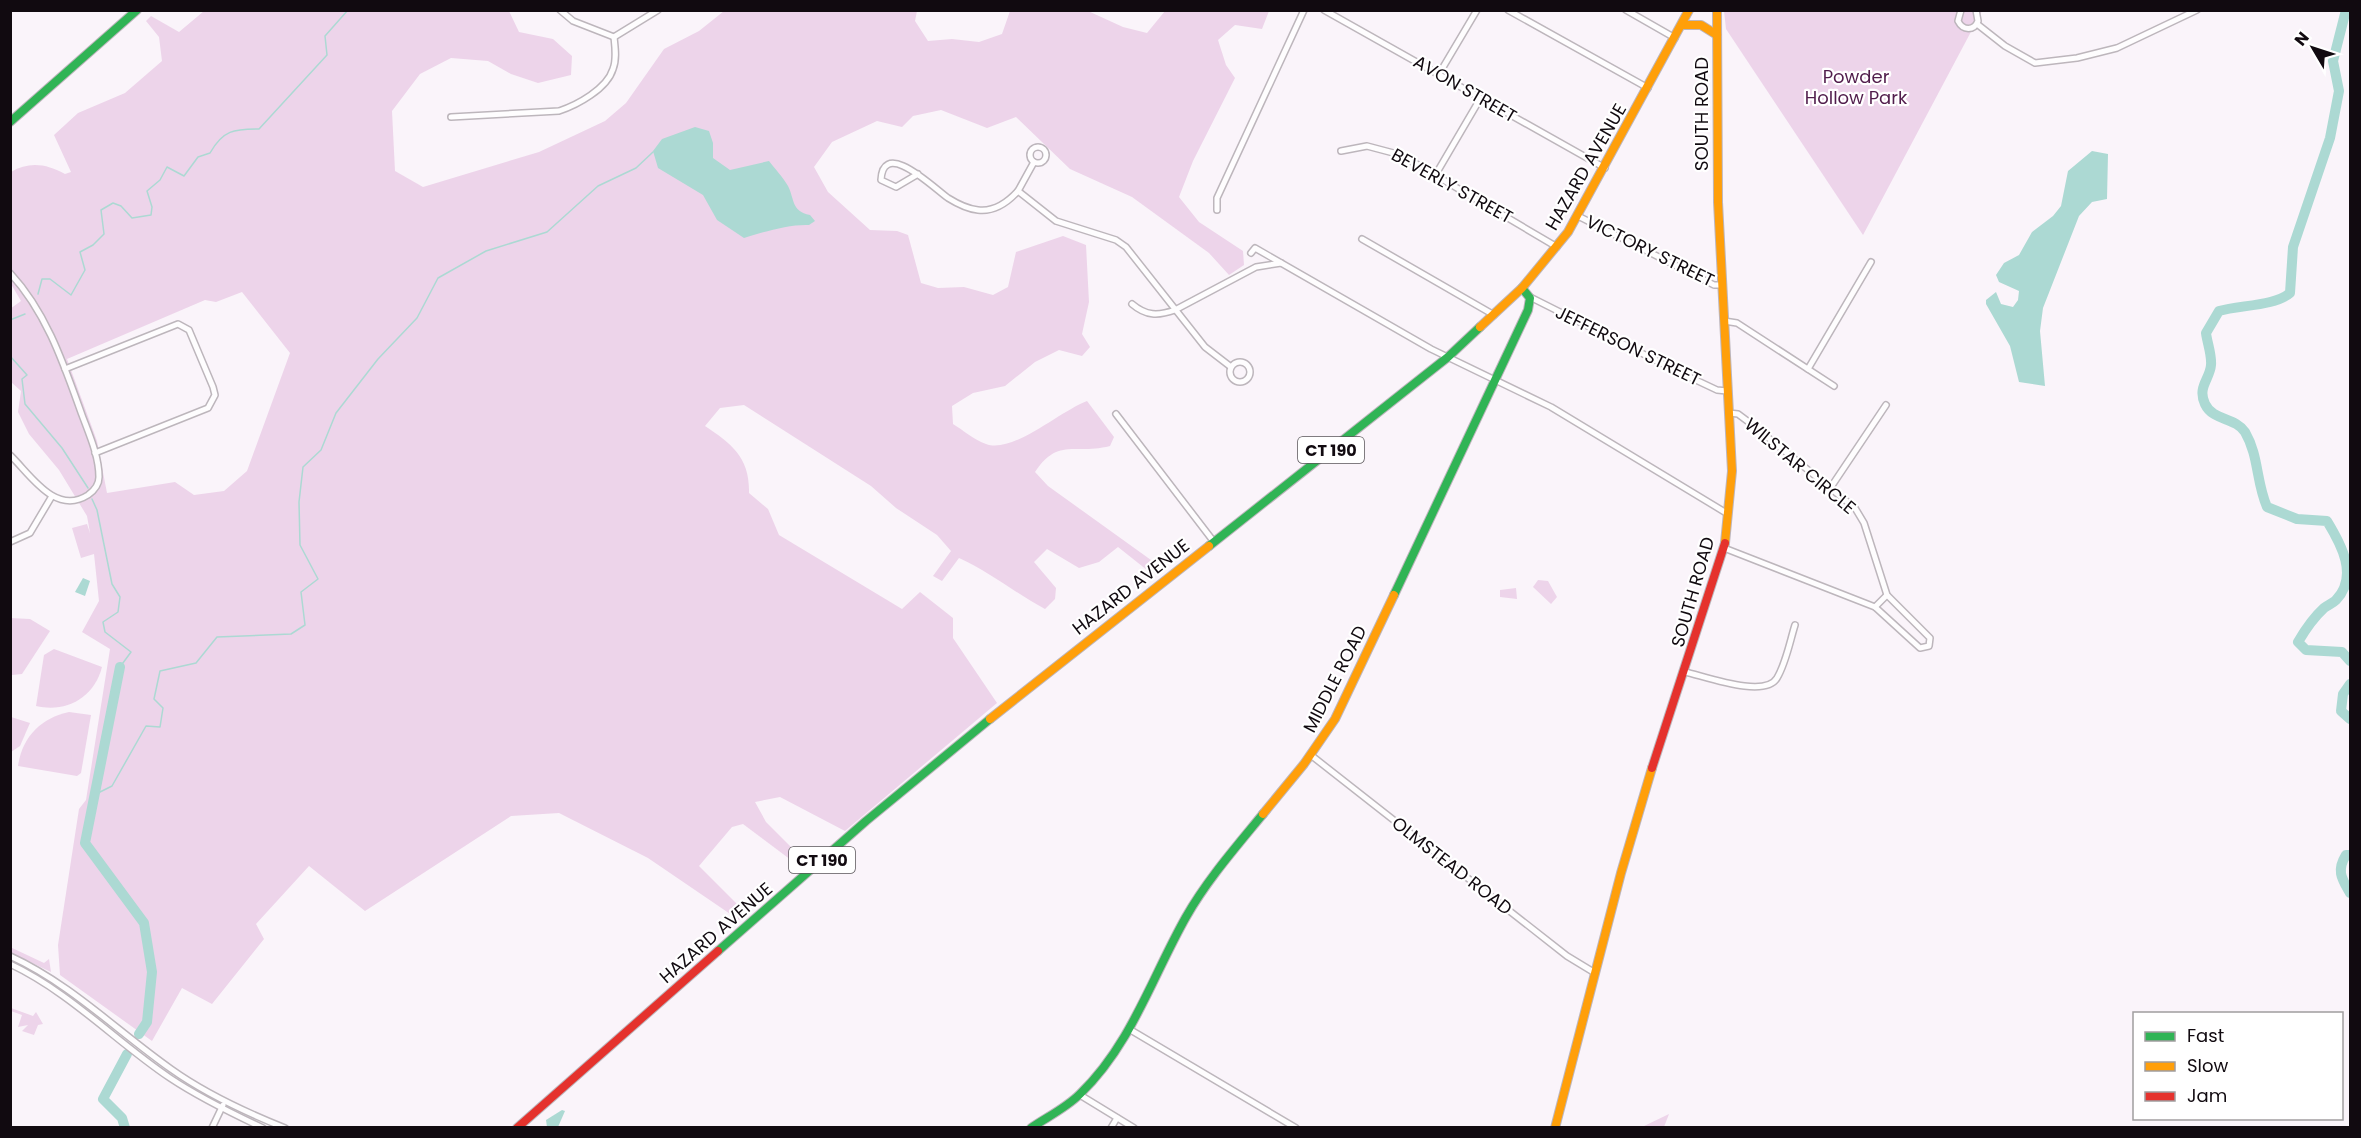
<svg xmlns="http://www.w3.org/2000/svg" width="2361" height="1138" font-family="Poppins,sans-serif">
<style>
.green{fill:#edd4ea;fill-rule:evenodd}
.water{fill:#acd9d3}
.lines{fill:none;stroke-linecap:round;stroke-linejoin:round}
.stream{stroke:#acd9d3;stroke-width:1.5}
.river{stroke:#acd9d3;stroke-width:10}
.street-casing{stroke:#bdb6bc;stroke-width:8}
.fast-casing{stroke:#bdb6bc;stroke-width:10}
.slow-casing{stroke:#bdb6bc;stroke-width:10}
.jam-casing{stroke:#bdb6bc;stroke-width:10}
.street{stroke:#fefdfe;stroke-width:5}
.fast{stroke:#30b455;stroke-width:8}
.slow{stroke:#ff9f0a;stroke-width:8}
.jam{stroke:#e5322d;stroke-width:8}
.labels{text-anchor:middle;stroke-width:4.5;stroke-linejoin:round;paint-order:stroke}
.shield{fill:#fff;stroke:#585458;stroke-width:1.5}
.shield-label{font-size:16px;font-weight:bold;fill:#110a10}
.park-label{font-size:18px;fill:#511d4c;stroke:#fff}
.street-label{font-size:18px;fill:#110a10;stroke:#fff}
</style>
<rect width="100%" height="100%" fill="#faf4fa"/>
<!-- green -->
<g class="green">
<path d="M204 11H509L519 32 553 39 572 56 571 75 538 83 511 74 488 61 451 58 420 74 392 111 395 171 423 187 539 152 605 121 626 103 664 49 699 31 724 11H917L915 21 928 41 952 39 979 42 1002 34 1010 11H1088L1123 27 1147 33 1165 11H1269L1262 29 1235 25 1218 40 1226 65 1235 78 1193 161 1179 197 1199 222 1243 251 1244 265 1229 275 1209 253 1132 197 1070 169 1016 117 987 128 941 110 913 116 902 127 877 121 832 142 814 167 828 192 870 230 897 231 908 235 921 283 938 288 964 287 993 295 1008 287 1016 252 1063 236 1086 245 1089 302 1082 334 1090 347 1082 356 1059 350 1035 362 1005 386 973 393 952 406 953 424C963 430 974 440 986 444 1013 454 1060 411 1087 401L1114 437 1110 446C1075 455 1058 437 1035 472L1048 486 1151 560 1156 570 1152 574 1118 547 1099 562 1079 568 1047 549 1034 562 1056 588 1055 599 1045 609C1015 593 990 572 959 558L942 581 933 576 951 551 937 535 896 508 871 486 744 405 720 408 705 426C732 444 750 458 749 493L768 509 779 535 902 609 920 592 953 618V638L997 703 845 831 780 797 755 802 766 822 797 853 791 860 743 824 732 827 699 866 747 914 739 920 648 858 559 813 511 816 365 911 309 866 256 924 264 939 212 1004 182 988 152 1041 60 975 58 945 79 809 86 800 110 649 82 632 99 601 94 554 81 558 72 528 87 524 90 533 87 516 59 470 29 434 18 412 21 391 11 382 10 309 21 301 11 284V172C29 161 47 164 65 174L71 172 54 135 78 113 125 93 162 61 159 37 146 21 151 16 179 32ZM242 292 290 353 247 471 224 491 194 495 175 482 107 493 97 441 67 359 205 300 216 302Z"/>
<polygon points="1724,11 1982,11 1863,235 1726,29"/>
<polygon points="1538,580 1548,581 1557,597 1551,604 1533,587"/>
<polygon points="1516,588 1517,599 1500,597 1500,590"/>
<polygon points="10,618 30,619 50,631 22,674 12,675"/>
<path d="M54 649 102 667C94 698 66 713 36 706L44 655Z"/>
<path d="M69 712 91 715 81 773 77 776 18 766C22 737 41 718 69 712Z"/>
<polygon points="11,717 30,723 20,746 11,752"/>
<polygon points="10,947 44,963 49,959 51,972 11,953"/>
<polygon points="11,1008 33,1016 36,1012 43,1024 38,1025 34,1035 22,1031 28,1025 18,1027 22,1015 11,1011"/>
<polygon points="1669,1114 1664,1127 1642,1127"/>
</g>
<!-- water -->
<g class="water">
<path d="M695 127 709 131 713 143V158L730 170 769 161C775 169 783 177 788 186 795 200 791 211 810 215L815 221 809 225C790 224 763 232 744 238L717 220 703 195 658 168 653 151 662 139Z"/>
<polygon points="2092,151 2108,154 2107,199 2092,202 2079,216 2043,308 2040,331 2045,386 2019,382 2010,346 1986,304 1986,300 1996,292 2001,304 2013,307 2018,300 2019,291 1999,282 1996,275 2004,263 2019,255 2032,232 2053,216 2061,206 2068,171"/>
<polygon points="83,578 90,581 85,596 75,592"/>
<polygon points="562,1110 565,1111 558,1127 547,1127 546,1120"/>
</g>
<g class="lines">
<!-- stream -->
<g class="stream">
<path d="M38 294 42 279H50L71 295 85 270 80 252 93 245 104 234 101 210 113 203 121 206 132 218 151 215 152 207 147 191 160 180 167 167 184 176 198 157 210 153C223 130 234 129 259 129L327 55 325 36 348 10"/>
<polyline points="10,320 25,314"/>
<polyline points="10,356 27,375 22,379 25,404 62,448 88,488"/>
<polyline points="92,499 97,510 112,584 120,597 118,612 103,622 105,632 131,652 120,667"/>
<polyline points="94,795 112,786 146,726 160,727 163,708 154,699 160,671 196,663 217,637 291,634 305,625 301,592 318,579 300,545 299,502 303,467 321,450 336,413 378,359 417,318 438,278 486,251 547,232 598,186 636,168 653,152"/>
</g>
<!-- river -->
<g class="river">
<path d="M2346 10 2333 61 2339 91 2330 138 2293 247 2290 293C2275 306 2240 305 2219 311L2206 333C2207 342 2212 355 2211 365 2210 379 2197 387 2205 404 2213 421 2235 417 2245 432 2259 456 2256 482 2267 507L2297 519 2327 521C2341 544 2359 576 2336 600 2333 603 2328 605 2324 608 2313 618 2305 630 2298 642L2306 650 2342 652 2350 661"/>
<polyline points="120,667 85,843 144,923 152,972 147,1022 139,1034"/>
<polyline points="2350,684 2343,694 2341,711 2350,719"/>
<path d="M2350 855H2346C2336 871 2342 879 2350 893"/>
<polyline points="125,1128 122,1118 103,1099 127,1054"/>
</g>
<!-- street casing -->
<g class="street-casing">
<g id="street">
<polyline points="560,10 573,21 614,37 658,10"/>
<polyline points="1324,10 1605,168"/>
<polyline points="1508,10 1648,88"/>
<polyline points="1626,10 1675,38"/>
<path d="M1961 10 1958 21C1963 31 1974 31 1978 21L1976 10"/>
<polyline points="1977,24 2005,46 2035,63 2077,58 2117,48 2197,10"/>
<polyline points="1439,74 1477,10"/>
<path d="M451 117 559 111C577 105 607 89 613 69 617 59 615 47 614 37"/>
<circle cx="1038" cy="155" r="8"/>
<polyline points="1341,151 1367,146 1401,155 1557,247"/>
<path d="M918 174 896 187 881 180C883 137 936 190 948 198 956 203 968 209 978 210 994 212 1008 202 1018 191L1056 221 1116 240 1126 247 1205 347 1231 367"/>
<polyline points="1436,174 1480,99"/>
<polyline points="1018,191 1034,162"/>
<polyline points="1217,210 1217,198 1304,10"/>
<polyline points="1578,216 1714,285 1722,285"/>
<polyline points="1362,239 1494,315"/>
<polyline points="1251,253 1255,248 1431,349 1551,407 1728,514"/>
<path d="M10 273C47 313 64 365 82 415 89 434 99 456 99 477 99 485 95 490 88 495 55 516 30 474 10 455"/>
<polyline points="1530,297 1681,373 1717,390 1727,391"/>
<path d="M1132 304C1146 316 1158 316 1175 310L1256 267 1281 263"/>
<polyline points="1724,321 1737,323 1834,386"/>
<circle cx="1240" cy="372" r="10"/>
<polyline points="65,369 178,324 189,330 213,387 215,395 208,408 95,453"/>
<polyline points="1808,369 1871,262"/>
<polyline points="1116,414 1214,542"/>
<polyline points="1831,487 1886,405"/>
<polyline points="10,542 30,533 52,496"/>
<polyline points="1724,548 1875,607 1920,648 1929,646 1930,638 1887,595 1864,523 1855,508 1750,423 1738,414 1729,413"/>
<polyline points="1875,607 1887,595"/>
<path d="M1685 672C1704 676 1765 699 1777 678 1786 663 1790 641 1795 625"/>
<polyline points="1312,756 1567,956 1595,973"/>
<path d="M10 956C71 984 117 1031 171 1069 206 1094 245 1112 285 1128"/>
<path d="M10 964C71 993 115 1041 170 1078 200 1098 231 1113 263 1128"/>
<polyline points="1129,1029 1296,1128"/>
<polyline points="1080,1095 1134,1128"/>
<polyline points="212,1128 223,1105"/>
<polyline points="1111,1128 1117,1118"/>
</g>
</g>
<!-- fast casing -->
<g class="fast-casing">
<g id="fast">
<polyline points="10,122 137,10"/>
<polyline points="1209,546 1448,357 1480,327"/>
<polyline points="1394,595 1528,310 1530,298 1522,288"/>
<polyline points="718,951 866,821 990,719"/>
<path d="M1031 1128C1047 1117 1066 1108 1080 1094 1131 1045 1152 977 1186 917 1207 880 1236 847 1263 814"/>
</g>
</g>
<!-- slow casing -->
<g class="slow-casing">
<g id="slow">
<polyline points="1717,10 1718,202 1732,471 1725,543"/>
<polyline points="1682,25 1701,25 1717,35"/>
<polyline points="1480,327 1522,288 1568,232 1689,10"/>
<polyline points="990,719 1209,546"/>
<polyline points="1263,814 1304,764 1335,719 1394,595"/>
<polyline points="1555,1128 1621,873 1652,768"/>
</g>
</g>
<!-- jam casing -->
<g class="jam-casing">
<g id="jam">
<polyline points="1652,768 1725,543"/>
<polyline points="517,1128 718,951"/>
</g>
</g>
<!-- street -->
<use href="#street" class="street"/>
<!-- fast -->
<use href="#fast" class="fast"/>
<!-- slow -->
<use href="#slow" class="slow"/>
<!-- jam -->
<use href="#jam" class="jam"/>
</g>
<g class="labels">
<!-- shield labels -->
<g class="shield">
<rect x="1298" y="437" width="66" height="26" rx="4.5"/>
<rect x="789" y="847" width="66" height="26" rx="4.5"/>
</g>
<g class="shield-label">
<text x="1331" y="456">CT 190</text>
<text x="822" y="866">CT 190</text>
</g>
<!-- park labels -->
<g class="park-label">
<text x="1856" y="83">Powder<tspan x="1856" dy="21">Hollow Park</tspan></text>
</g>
<!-- street labels -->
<g class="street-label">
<text transform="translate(1465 89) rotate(30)" y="6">AVON STREET</text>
<text transform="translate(1702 114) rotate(-90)" y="6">SOUTH ROAD</text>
<text transform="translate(1586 167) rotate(-60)" y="6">HAZARD AVENUE</text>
<text transform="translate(1452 186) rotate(29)" y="6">BEVERLY STREET</text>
<text transform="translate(1650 251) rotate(26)" y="6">VICTORY STREET</text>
<text transform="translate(1628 346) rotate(26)" y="6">JEFFERSON STREET</text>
<text transform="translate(1800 466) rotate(40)" y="6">WILSTAR CIRCLE</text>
<text transform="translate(1131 587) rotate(-38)" y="6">HAZARD AVENUE</text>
<text transform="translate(1693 592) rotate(-74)" y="6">SOUTH ROAD</text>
<text transform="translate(1335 679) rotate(-63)" y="6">MIDDLE ROAD</text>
<text transform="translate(1452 866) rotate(38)" y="6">OLMSTEAD ROAD</text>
<text transform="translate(716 933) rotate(-41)" y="6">HAZARD AVENUE</text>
</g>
</g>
<!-- border -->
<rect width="2361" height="1138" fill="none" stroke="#110a10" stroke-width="24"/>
<!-- legend -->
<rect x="2133" y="1012" width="210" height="108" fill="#ffffff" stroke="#a09d9f" stroke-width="1.5"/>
<rect x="2145" y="1032" width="30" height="9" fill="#30b455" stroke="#a09d9f" stroke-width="1.5"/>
<text x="2187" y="1042" font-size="18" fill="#110a10">Fast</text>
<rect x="2145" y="1062" width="30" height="9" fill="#ff9f0a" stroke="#a09d9f" stroke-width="1.5"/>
<text x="2187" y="1072" font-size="18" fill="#110a10">Slow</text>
<rect x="2145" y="1092" width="30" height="9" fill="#e5322d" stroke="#a09d9f" stroke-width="1.5"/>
<text x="2187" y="1102" font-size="18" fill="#110a10">Jam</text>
<!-- north arrow -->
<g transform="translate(2313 48) rotate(309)" stroke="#ffffff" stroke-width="4.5" paint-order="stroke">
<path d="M0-4.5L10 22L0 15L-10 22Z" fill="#110a10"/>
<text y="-9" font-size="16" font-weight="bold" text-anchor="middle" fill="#110a10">N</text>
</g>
</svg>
